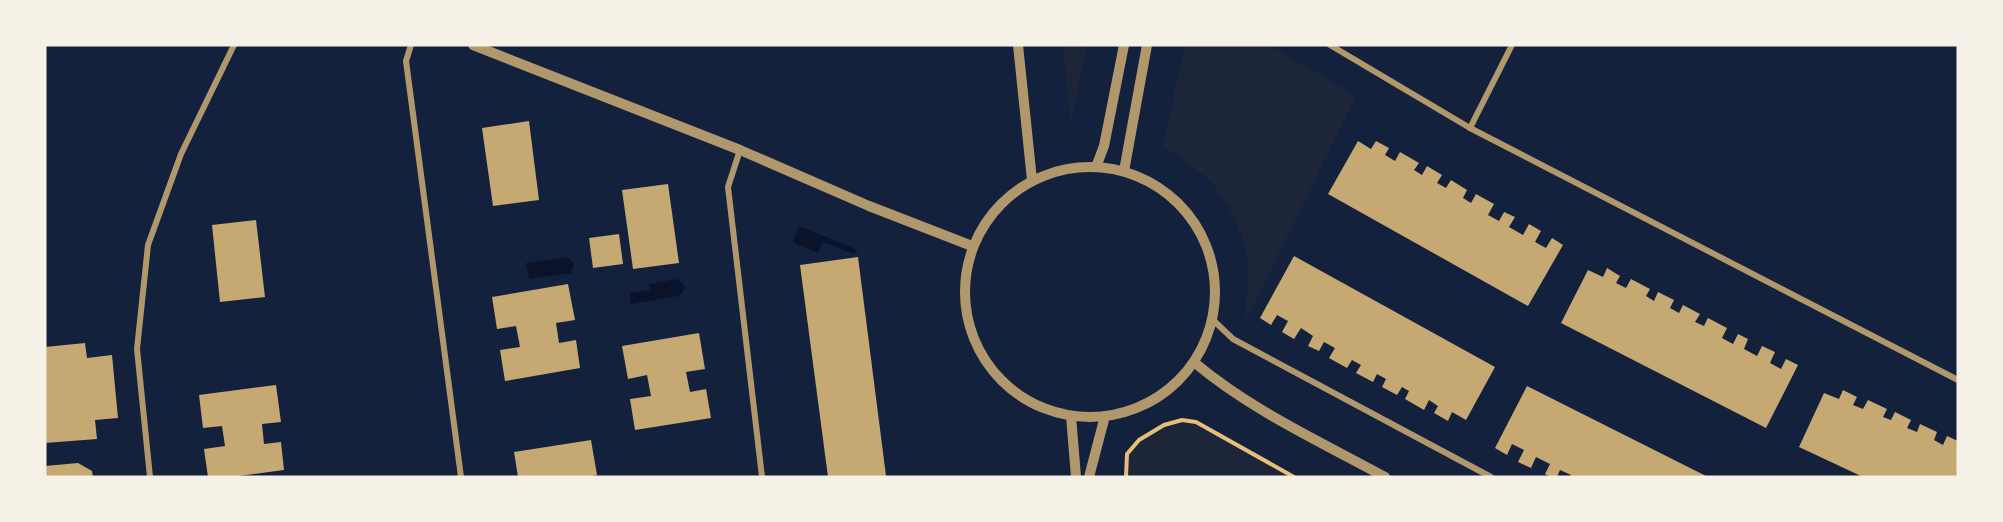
<svg xmlns="http://www.w3.org/2000/svg" width="2003" height="522" font-family="'Libre Baskerville',serif">
<style>
.green{fill:#1d2539}
.water{fill:#0b132b}
.building{fill:#c6a872}
.lines{fill:none;stroke-linecap:round;stroke-linejoin:round}
.path{stroke:#e5c07b;stroke-width:4}
.minor{stroke:#b1986c;stroke-width:6}
.tertiary{stroke:#b1986c;stroke-width:10}
</style>
<rect width="100%" height="100%" fill="#14213d"/>
<!-- green -->
<g class="green">
<polygon points="1063,45 1087,45 1071,123"/>
<path d="M1185 45H1269L1356 96 1246 320C1247 298 1250 266 1245 245 1244 238 1239 230 1236 223 1220 185 1199 168 1163 147Z"/>
<path d="M1182 420 1196 422 1294 477H1126C1126 470 1125 458 1128 453 1137 435 1164 425 1182 420Z"/>
</g>
<!-- water -->
<g class="water">
<polygon points="799,226 858,250 854,254 823,242 818,253 793,242"/>
<polygon points="568,257 574,263 571,273 529,279 526,263"/>
<polygon points="676,279 681,282 685,287 683,292 678,296 631,304 629,293 650,290 649,284"/>
</g>
<!-- building -->
<g class="building">
<polygon points="529,121 539,200 493,206 482,128"/>
<polygon points="1358,141 1371,149 1376,141 1389,148 1385,155 1395,161 1400,152 1419,163 1414,170 1422,175 1427,166 1442,175 1437,183 1446,188 1451,180 1467,190 1463,198 1471,203 1476,194 1494,204 1488,215 1499,221 1504,212 1515,217 1509,227 1523,235 1529,224 1541,231 1535,242 1546,248 1552,238 1563,245 1528,306 1328,194"/>
<polygon points="668,184 679,263 633,269 622,190"/>
<polygon points="256,220 265,297 220,302 212,225"/>
<polygon points="619,234 623,264 593,268 589,238"/>
<polygon points="1294,256 1495,367 1466,420 1452,412 1448,421 1434,413 1438,406 1429,400 1424,410 1405,399 1409,391 1402,387 1397,395 1382,387 1386,379 1377,374 1373,382 1356,373 1361,365 1352,360 1347,368 1329,358 1335,348 1324,342 1319,351 1308,346 1313,336 1301,328 1294,339 1282,332 1288,321 1277,315 1271,325 1260,318"/>
<polygon points="858,257 886,476 828,477 800,265"/>
<polygon points="1607,268 1620,276 1616,283 1626,288 1631,279 1650,289 1646,296 1654,301 1658,292 1674,300 1670,308 1679,313 1683,305 1700,314 1695,322 1704,326 1708,318 1727,328 1722,338 1733,344 1738,334 1748,339 1744,349 1757,356 1762,346 1775,352 1770,363 1781,369 1786,359 1798,365 1766,428 1561,323 1588,270 1603,277"/>
<polygon points="568,284 575,320 556,323 559,343 576,340 580,368 505,381 500,350 520,347 516,326 497,329 492,297"/>
<polygon points="699,333 705,369 686,372 690,392 706,389 711,418 635,430 630,399 651,396 647,375 628,379 622,346"/>
<polygon points="85,343 87,358 112,355 118,418 95,420 97,439 45,443 45,347"/>
<polygon points="276,385 281,422 262,424 264,444 281,442 284,470 230,477 208,477 204,449 225,446 222,426 203,428 199,395"/>
<polygon points="1527,386 1708,477 1571,477 1571,475 1560,470 1557,477 1551,477 1545,474 1550,464 1536,457 1531,468 1518,462 1524,450 1512,444 1507,455 1495,448"/>
<polygon points="1843,390 1857,397 1853,405 1863,409 1868,400 1887,409 1883,417 1891,420 1895,412 1911,420 1907,428 1917,432 1920,424 1937,432 1934,440 1943,445 1947,436 1958,441 1958,477 1863,477 1799,447 1824,393 1839,399"/>
<polygon points="591,440 597,475 587,477 518,477 514,452"/>
<polygon points="78,463 92,471 93,477 45,477 45,466"/>
</g>
<g class="lines">
<!-- path -->
<polyline class="path" points="1126,477 1127,454 1139,440 1164,425 1182,420 1196,422 1294,477"/>
<!-- minor -->
<g class="minor">
<polyline points="411,45 406,61 461,477"/>
<polyline points="1330,45 1470,128 1958,380"/>
<polyline points="1470,128 1512,45"/>
<polyline points="740,150 728,187 762,477"/>
<polyline points="1212,319 1233,339 1491,477"/>
<polyline points="150,477 137,349 148,245 181,154 234,45"/>
</g>
<!-- tertiary -->
<g class="tertiary">
<polyline points="473,45 740,150 869,206 972,246"/>
<polyline points="1018,45 1032,180"/>
<polyline points="1096,167 1104,146 1124,45"/>
<circle cx="1090" cy="292" r="125"/>
<polyline points="1124,171 1147,45"/>
<path d="M1195 363C1251 410 1321 442 1385 477"/>
<polyline points="1071,416 1076,477"/>
<polyline points="1089,477 1105,416"/>
</g>
</g>
<!-- border -->
<rect width="2003" height="522" fill="none" stroke="#f6f1e7" stroke-width="93"/>
</svg>
